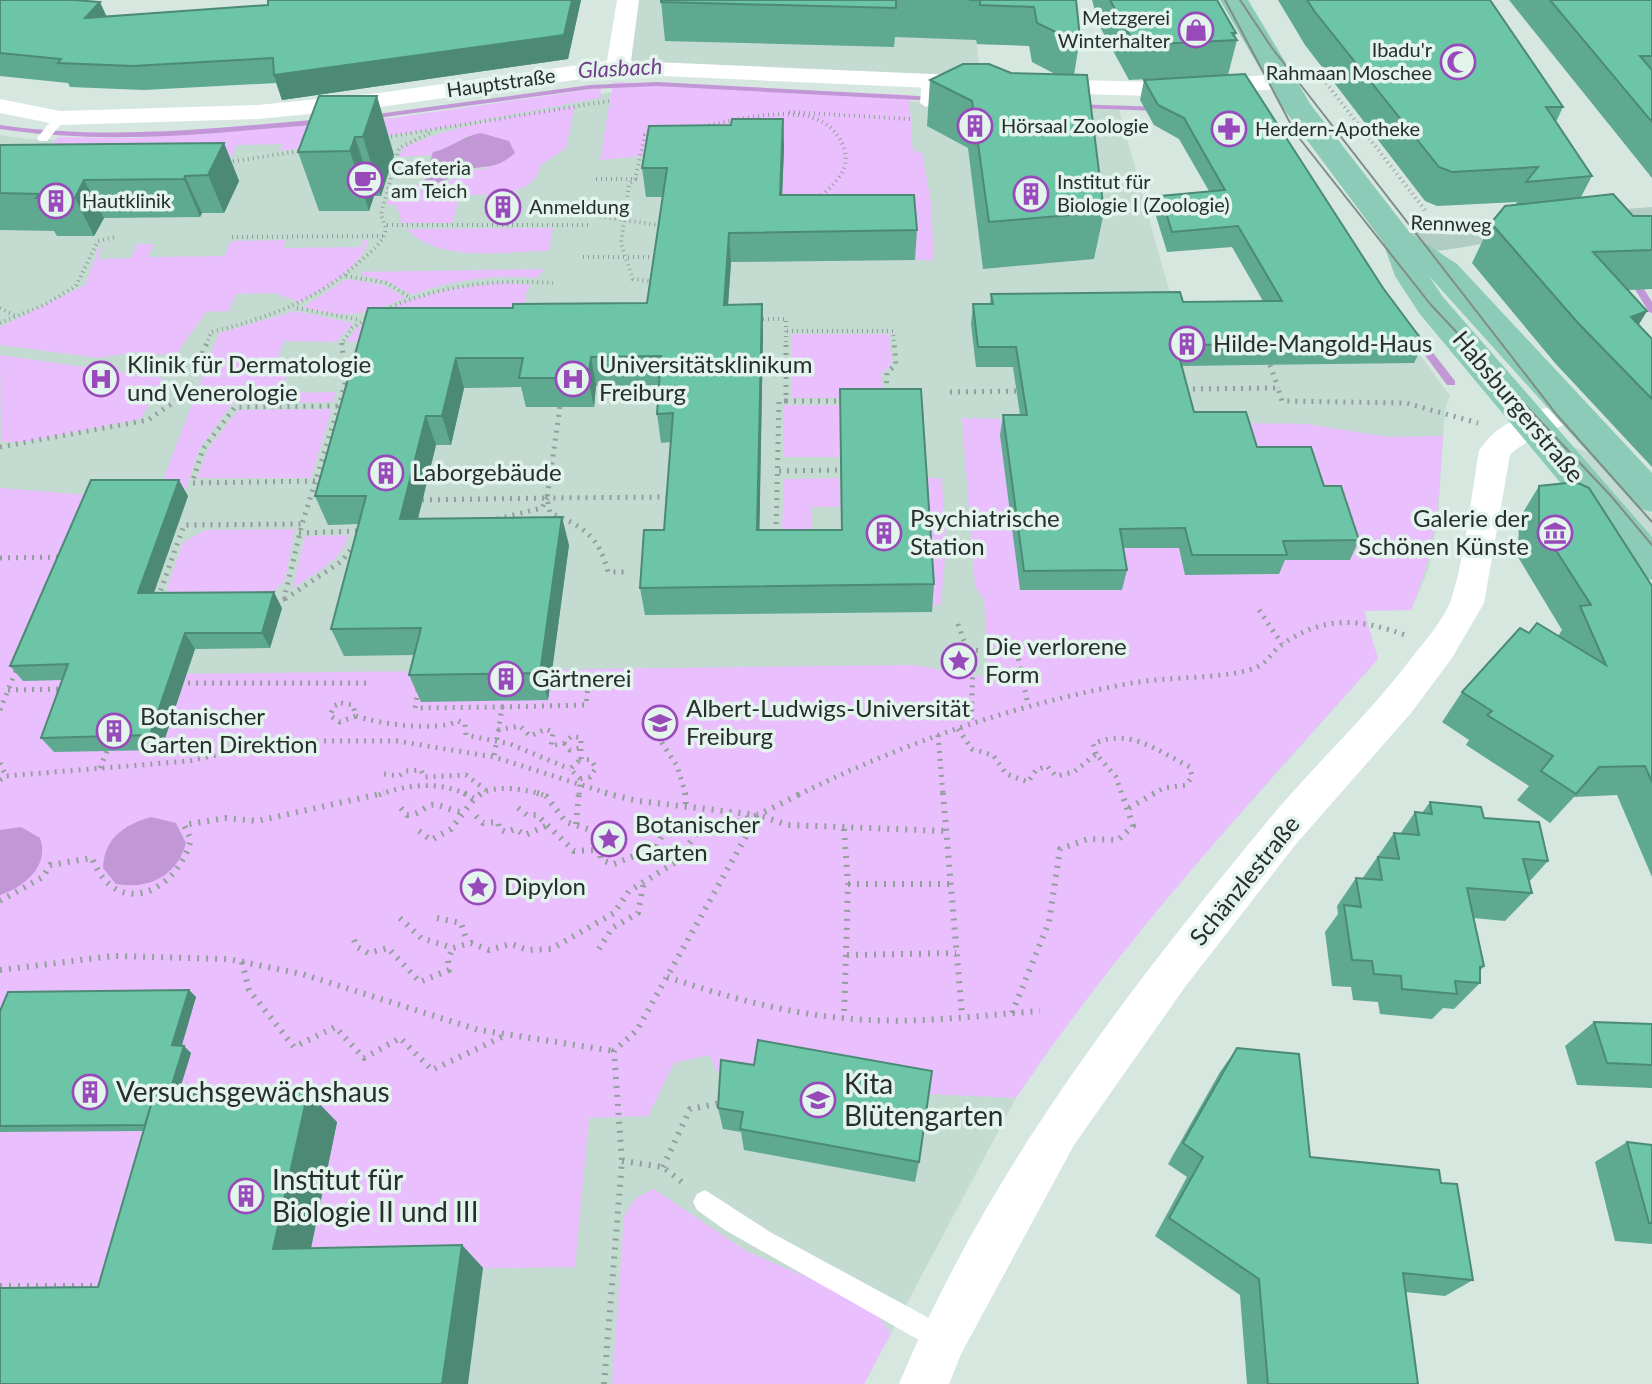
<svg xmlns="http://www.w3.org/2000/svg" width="1652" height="1384" font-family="Lato,sans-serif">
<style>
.built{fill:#c3dbd1}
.green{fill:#e9c0fd}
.water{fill:#c198d5}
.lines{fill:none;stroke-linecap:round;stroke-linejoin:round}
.stream{fill:#c198d5;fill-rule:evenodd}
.path-far2{stroke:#939f9a;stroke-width:4;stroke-dasharray:1 4;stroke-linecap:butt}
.path-far1{stroke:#939f9a;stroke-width:5;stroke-dasharray:2 6;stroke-linecap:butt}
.path{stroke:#939f9a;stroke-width:6;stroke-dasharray:2 7;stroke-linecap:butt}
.lane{fill:#fff;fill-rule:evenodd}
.street{fill:#fff;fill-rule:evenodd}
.secondary{fill:#b0ccc3;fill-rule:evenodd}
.primary{fill:#8bcbb7;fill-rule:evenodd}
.tram{stroke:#818d88;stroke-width:2}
.wall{fill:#5ea990}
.shaded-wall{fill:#4c8a75}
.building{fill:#6dc5a7;stroke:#4c8a75;stroke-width:2}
.labels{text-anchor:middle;stroke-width:7;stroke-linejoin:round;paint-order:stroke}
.far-poi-label{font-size:20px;fill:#282e2c;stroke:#e3f4ed;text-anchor:start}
.far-street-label{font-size:20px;fill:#282e2c;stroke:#e3f4ed}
.far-water-label{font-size:22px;font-style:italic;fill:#713e88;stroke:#e3f4ed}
.poi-label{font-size:24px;fill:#282e2c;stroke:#e3f4ed;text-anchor:start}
.street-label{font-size:24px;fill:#282e2c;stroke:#e3f4ed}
.near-poi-label{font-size:28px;fill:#282e2c;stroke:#e3f4ed;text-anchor:start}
</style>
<rect width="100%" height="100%" fill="#d6e7e0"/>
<!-- built -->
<g class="built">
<polygon points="633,0 1019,0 1012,45 977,45 980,77 621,61"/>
<polygon points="632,90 1119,110 1174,308 1385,307 1450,396 1445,408 1438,518 1428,570 1411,610 1364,611 1378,659 1158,906 1061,1031 1016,1098 864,1384 0,1384 0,135 26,139 105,141 388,120"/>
<polygon points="1570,445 1601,458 1652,514 1652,555"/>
</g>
<!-- green -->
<g class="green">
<polygon points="613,82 909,95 913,151 922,152 931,203 934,260 915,260 913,225 745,225 651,155 600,160"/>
<polygon points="601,88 600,98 448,127 280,151 283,144 237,145 231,159 166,160 50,146 58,137 134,138 392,118"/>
<path d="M575 106 566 148 540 166C534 199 488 193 460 196L452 223H402L396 205H387L393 187 450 181 469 169H485L465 136 453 148 434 152 432 155 399 157 402 148C456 124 516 116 575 106Z"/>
<path d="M553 228 549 251C505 251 440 264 407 229Z"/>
<path d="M286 240 283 248 361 247 364 240H368C362 267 323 289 300 302L274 293 236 294 229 311 206 312 175 356 136 352 99 358 0 345V327L85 285 99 247H102L98 259 131 258 137 244H154L148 257 224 256 231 241Z"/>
<path d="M544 269 537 278C492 274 454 280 411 295L389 282 361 275V272Z"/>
<path d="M346 279 384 285 406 298C363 316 348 319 303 307Z"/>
<path d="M505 283 531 285 525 294V306L377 342H346C370 300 460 286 505 283Z"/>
<polygon points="295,311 354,323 336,342 284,341 276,363 290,364 281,393 336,392 333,402 232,404 199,449 184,496 157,496 219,333"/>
<polygon points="791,334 889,334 892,364 881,374 883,388 875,398 791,398"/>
<polygon points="0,355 163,378 141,419 25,442 1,442"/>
<polygon points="784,405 841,405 840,457 783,457"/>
<polygon points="332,409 311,478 197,478 208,449 238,410"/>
<path d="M962 418 1307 424 1388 437 1443 436C1439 500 1436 551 1411 610L1364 611 1378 659C1251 801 1122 940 1016 1098L927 1094 761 1064 717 1071 709 1055 674 1063 648 1116 589 1118 575 1267 306 1271 141 1308 0 1310V488L101 496 88 675 913 665 989 678 984 599 975 587Z"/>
<polygon points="840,478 841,507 812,507 811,529 782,529 784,479"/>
<polygon points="923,478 942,478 946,547 941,603 931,608"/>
<polygon points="295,529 285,580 270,595 169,593 167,587 183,542 206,530"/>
<path d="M348 535C342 562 314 573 292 589L305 536Z"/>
<polygon points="654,1189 746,1251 869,1304 891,1333 864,1384 612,1384 624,1216 636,1198"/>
</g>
<!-- water -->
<g class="water">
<path d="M481 133 509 141 515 153C494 171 489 164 466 170 447 175 449 185 424 182L433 152C452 148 462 136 481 133Z"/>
<path d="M151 817 176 823 186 843C177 876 148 890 116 884L103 868C104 838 124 825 151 817Z"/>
<path d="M21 827 40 838C50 866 24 887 0 895V830Z"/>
</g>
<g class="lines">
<!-- stream -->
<g class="stream">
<polygon points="657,82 937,97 941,99 937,101 657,86 590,89 370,119 366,117 370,115 590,85"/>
<polygon points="1072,104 1161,107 1165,109 1161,111 1075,108 1071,106"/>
<path d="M324 119H327V123C299 127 269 128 241 131 160 138 81 141 0 129V125C111 141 213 128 324 119Z"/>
<polygon points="1633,275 1636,276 1652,302 1652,313 1649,312 1628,278"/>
<polygon points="1413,330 1416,331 1455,381 1455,385 1447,385 1410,335 1410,331"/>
</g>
<!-- path-far2 -->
<g class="path-far2">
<polyline points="1326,83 1425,210"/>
<polyline points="789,112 910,119"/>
<path d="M704 126C745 119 825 94 844 148 852 170 832 187 817 199"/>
<polyline points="650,134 645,135 635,179 629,184 621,243 633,279 657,282"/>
<polyline points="386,137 609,101"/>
<polyline points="228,162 301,151"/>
<polyline points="596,179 641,179"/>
<polyline points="590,215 664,226"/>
<polyline points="387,225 589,225"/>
<polyline points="232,237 386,236"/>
<polyline points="583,257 658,257"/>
<polyline points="346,276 387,283 411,298"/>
<polyline points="0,308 16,316"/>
<polyline points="297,308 361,320"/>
<path d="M386 309C441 285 493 279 553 283"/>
<polyline points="758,319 786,319 786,345"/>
<polyline points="0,323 46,304 76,286 98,241 115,237"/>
<polyline points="787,331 893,331 894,345"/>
<path d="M206 345 211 332C269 318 320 299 365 257 374 249 384 242 386 228L381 215 399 148 432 132"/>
<polyline points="341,345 352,328 370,317"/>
</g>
<!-- path-far1 -->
<g class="path-far1">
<polyline points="1270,365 1278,388"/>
<polyline points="1185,389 1278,388 1282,401 1406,403 1478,423"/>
<polyline points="886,391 887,372 896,365 894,343"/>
<polyline points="950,392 1023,391"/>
<polyline points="786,401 845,401"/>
<path d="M560 407 547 498 550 513C583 526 599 536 608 572H629"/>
<polyline points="0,447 148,420 184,395 207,343"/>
<polyline points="779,471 840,470"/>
<polyline points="315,481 192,483 203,449 235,407 339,406"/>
<polyline points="422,500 546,498"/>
<polyline points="497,519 542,508 547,498 671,497"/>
<polyline points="776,532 779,401 786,401 786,343"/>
<polyline points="299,533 358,531"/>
<polyline points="0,558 63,557"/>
<polyline points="162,596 159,595 184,525 302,524"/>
<polyline points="285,599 342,561 354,545"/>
<polyline points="275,600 284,599 302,524 341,399 345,383 342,343"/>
<polyline points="1259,610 1282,644"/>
<polyline points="958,624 973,666 971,724"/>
<polyline points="968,650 1017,652 1028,705"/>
<polyline points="180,683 370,683"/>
<polyline points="8,690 63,689"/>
<polyline points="418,690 415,708 502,707 494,757"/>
<polygon points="341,703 353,705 356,716 340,722 330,716 334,706"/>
<polyline points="502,707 586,705 589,678"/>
<polyline points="0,710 17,668"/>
<path d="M356 716C380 724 436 732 458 721L465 724 466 735 510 744 570 769"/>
<polyline points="653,729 677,766 686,795"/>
<polyline points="958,729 972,749 993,755 1006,774 1028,782 1036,770 1047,766 1056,776 1074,772 1096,754 1116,777 1122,795"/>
<polyline points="498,730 520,726 530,736 546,729 553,732 551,746 564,743 572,736 581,738 581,759 591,760 596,768 590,777 580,779 579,795"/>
<polyline points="938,735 943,795"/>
<polyline points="564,743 570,750 579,748"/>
<path d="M1096 754 1093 744C1129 727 1158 751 1190 767L1192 777 1186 785 1164 788 1151 795"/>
<polyline points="0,763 6,776"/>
<polyline points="100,768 107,751"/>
<polyline points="384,774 399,776 406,771 421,770 424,777 466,775 486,790"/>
<polyline points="580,779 570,769 581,759"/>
<polyline points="0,780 6,776 189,761 281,741 397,741 494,757 613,795"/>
<path d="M379 795C406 784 441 781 467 795"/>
<path d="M479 795C494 784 526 789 543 795"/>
<path d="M798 795C903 743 1016 704 1132 683 1167 677 1205 679 1241 672 1271 666 1265 656 1284 643 1326 615 1361 619 1405 635"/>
</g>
<!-- path -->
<g class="path">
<polyline points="464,793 474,799 482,793"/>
<polyline points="537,793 546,796 566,822 597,832 601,860 614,864 656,847 676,862"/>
<polyline points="605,793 638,801 758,815 802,793"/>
<polyline points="685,793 686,808"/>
<polyline points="943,793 962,1015"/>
<path d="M401 808 407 815C419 815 421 809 431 805 439 803 452 812 463 812"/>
<polyline points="518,808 527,815 537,815 574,851 597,850"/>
<polyline points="1129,808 1155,793"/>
<polyline points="476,816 483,823 498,822 499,829 506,832 515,829 525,835 546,826"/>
<polyline points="635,822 658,825 662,835 656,847"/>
<polyline points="576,824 579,793"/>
<polyline points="844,829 848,884 844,1018"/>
<polyline points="419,831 431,840 451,829 474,799"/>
<polyline points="848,884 950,884"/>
<path d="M0 901 43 877 50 865 92 858C116 920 176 893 191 840L184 825 225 818 257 821 384 793"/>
<polyline points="400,918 421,938 453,948 471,943 489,950 511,944 528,950 551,949 614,913 629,891 676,862 696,834 758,815 788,825 948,831"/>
<polyline points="437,918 461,923 467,941"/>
<polyline points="354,940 357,947 368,953 388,948 420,982 449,970 448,959 453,948"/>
<polyline points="599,949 612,928 638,913 644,881"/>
<polyline points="847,955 956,953"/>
<polyline points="242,962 249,990 294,1047 335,1027 364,1058 400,1038 432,1070 506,1035"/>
<polyline points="0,970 113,956 228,959 302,974 479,1030 614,1051"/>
<path d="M667 977C732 999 800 1017 869 1020 926 1023 983 1015 1040 1011"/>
<polyline points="1012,1013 1049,922 1060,849 1088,839 1118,840 1133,826 1122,793"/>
<polyline points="622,1161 663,1167 683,1183"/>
<polyline points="663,1167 690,1109 721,1103"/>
<polyline points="0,1286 103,1286"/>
<polyline points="604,1384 622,1161 614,1051 637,1030 758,815"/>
</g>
<!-- lane -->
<g class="lane">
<polygon points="928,77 934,81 932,103 926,107 920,103 922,81"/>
<polygon points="56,115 66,118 47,141 39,141 37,138"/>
<polygon points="705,1190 770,1232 951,1330 954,1339 951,1348 942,1351 933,1348 725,1230 697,1210 693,1202 697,1194"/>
</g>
<!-- street -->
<g class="street">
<polygon points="617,0 639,0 631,61 978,76 990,83 978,90 618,74 379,107 258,119 60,125 0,113 0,99 60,111 258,105 379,93 607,61"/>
<polygon points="1270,75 1290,77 1294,82 1282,89 1153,96 1041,93 1029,86 1041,79 1153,82"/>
<path d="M1571 401 1582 404 1586 411C1580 422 1529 435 1510 455L1484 603 1452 658 1411 713 1296 844 1185 987 1074 1145 961 1354 949 1384H899C985 1176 1123 996 1266 823 1312 767 1366 718 1410 660 1424 642 1443 621 1451 600 1465 557 1471 497 1479 451 1498 419 1538 410 1571 401Z"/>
</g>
<!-- secondary -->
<path class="secondary" d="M1652 207V227C1609 230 1565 232 1522 237 1479 242 1431 259 1387 248L1383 241 1387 234 1453 229 1521 217Z"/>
<!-- primary -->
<polygon class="primary" points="1220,0 1248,0 1311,105 1411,234 1457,264 1652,473 1652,512 1638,508 1429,276 1443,297 1652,537 1652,580 1638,576 1419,313 1395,276 1383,242 1283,108"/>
<!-- tram -->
<g class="tram">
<polyline points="1225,0 1296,134 1431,305 1611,496 1652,545"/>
<polyline points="1240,0 1272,48 1557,415 1652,522"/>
</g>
</g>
<!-- wall -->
<g class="wall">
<polygon points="0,0 85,1 107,16 268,5 268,0 581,0 568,59 282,100 276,83 144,90 70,87 68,83 0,76"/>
<polygon points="661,0 1076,0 1080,38 1074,75 1104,212 1094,259 983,269 968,148 927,126 930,80 1011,73 1055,74 1032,62 1029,46 977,44 976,40 895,37 894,47 665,41"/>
<polygon points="1092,0 1217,0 1236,33 1235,37 1237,40 1228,75 1129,80 1100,27"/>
<polygon points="1278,0 1490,0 1563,107 1556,122 1592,176 1581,197 1633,216 1652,216 1652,289 1628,290 1647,311 1638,326 1652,339 1652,467 1555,363 1472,263 1491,223 1515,205 1517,202 1437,206 1425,201 1305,45"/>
<polygon points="1509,0 1652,0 1652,178"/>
<polygon points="1144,80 1383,288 1424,343 1414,363 1182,366 1194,412 1324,486 1359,540 1350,560 1285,560 1279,574 1185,575 1179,548 1123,548 1127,570 1122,590 1020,590 1000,435 1003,415 1020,415 1013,367 976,367 971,324 973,304 990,304 991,294 1183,302 1263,301 1232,247 1167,252 1156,216 1161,196 1209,191 1179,139 1154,125 1140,100"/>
<polygon points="319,96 394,155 381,196 374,196 369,211 319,211 298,152"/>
<polygon points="783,119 784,148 782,195 917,230 915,260 731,262 728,305 762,304 763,334 759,530 841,530 840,389 934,584 932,612 645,615 640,588 664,530 671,442 661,443 657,414 659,385 596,386 594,407 526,407 521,387 464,388 451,445 436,445 418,518 569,545 548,700 421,702 409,675 414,655 344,656 331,629 359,524 328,525 315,496 368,308 513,308 647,303 663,197 646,197 642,168 731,125"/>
<polygon points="224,143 239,181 224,213 202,213 200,217 104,218 94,236 57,236 54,231 0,230 0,145"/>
<polygon points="1539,486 1652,586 1652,877 1617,795 1574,797 1550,823 1517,800 1529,786 1466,745 1469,740 1442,722 1462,692 1529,633 1558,636 1562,630 1518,557 1519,519"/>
<polygon points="188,496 154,593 282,608 270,648 195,649 161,750 54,752 41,738 63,680 23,681 10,666"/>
<polygon points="1430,802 1484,818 1548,861 1529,882 1532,893 1505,921 1474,918 1484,966 1480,971 1480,983 1454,1009 1443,1008 1432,1019 1380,1014 1378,1002 1353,1000 1351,987 1332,986 1325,932 1338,914 1337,906 1356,878 1362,879 1394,833 1400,834 1415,812 1422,813"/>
<polygon points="189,990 196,997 181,1046 191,1053 178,1094 337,1122 311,1248 462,1245 483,1268 98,1287 144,1131 0,1132 0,1011"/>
<polygon points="1594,1022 1652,1024 1652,1088 1577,1085 1565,1046"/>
<polygon points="1237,1048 1310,1157 1441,1183 1473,1280 1445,1296 1405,1292 1418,1384 1247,1384 1240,1295 1155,1236 1187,1177 1168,1164 1220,1072"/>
<polygon points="721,1060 919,1162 915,1182 744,1150 741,1132 723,1129 718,1108"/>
<polygon points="1627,1142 1652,1145 1652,1244 1615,1241 1595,1162"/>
</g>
<!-- shaded-wall -->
<g class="shaded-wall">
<polygon points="572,0 581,0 568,59 282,100 274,75"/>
<polygon points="100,2 111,26 85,18"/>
<polygon points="377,96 394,155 381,196 363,137"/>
<polygon points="783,119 784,148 781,225 780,195"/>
<polygon points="355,137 374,196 369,211 350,151"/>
<polygon points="224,143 239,181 224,213 208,175"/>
<polygon points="185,176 202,213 200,217 184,179"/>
<polygon points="84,180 104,218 94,236 75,198"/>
<polygon points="729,233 731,262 726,334 724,305"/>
<polygon points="762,304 763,334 759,558 757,530"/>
<polygon points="1647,311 1622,351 1631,317"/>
<polygon points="591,357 596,386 594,407 588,378"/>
<polygon points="456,358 464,388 451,445 442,416"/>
<polygon points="426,416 436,445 411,547 400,519"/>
<polygon points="179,480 188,496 148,609 138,593"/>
<polygon points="562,517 569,545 548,700 540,673"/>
<polygon points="274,592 282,608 270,648 262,633"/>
<polygon points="185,633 195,649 161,750 150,735"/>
<polygon points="189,990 196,997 180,1052 172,1045"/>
<polygon points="184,1046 191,1053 167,1131 160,1125"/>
<polygon points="308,1092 337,1122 306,1272 273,1249"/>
<polygon points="462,1245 483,1268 468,1384 442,1384"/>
</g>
<!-- building -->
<g class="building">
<polygon points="0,0 74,0 100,2 85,18 268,5 268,0 572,0 564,35 274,75 273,58 133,66 58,63 61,59 0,53"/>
<polygon points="661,0 896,0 896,8 661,2"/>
<polygon points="969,0 1076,0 1080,38 1066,37 1037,23 1034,7 980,5 980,0"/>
<polygon points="1110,0 1217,0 1236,33 1232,33 1237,40 1135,45"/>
<polygon points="1307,0 1490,0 1563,107 1546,107 1592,176 1526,182 1538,167 1452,172 1439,167 1315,12"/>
<polygon points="1550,0 1652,0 1652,56 1640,56 1652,70 1652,122"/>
<polygon points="963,64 989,64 1011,73 1087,75 1104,212 989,222 972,101 930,80"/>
<polygon points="1245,74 1383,288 1424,343 1176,345 1194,412 1246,412 1257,447 1311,447 1324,486 1341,486 1359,540 1283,541 1287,555 1192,555 1185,528 1120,529 1127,570 1024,571 1003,415 1027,415 1016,347 978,347 973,304 993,304 991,294 1180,292 1183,302 1282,301 1238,226 1172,232 1161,196 1225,190 1184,118 1158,105 1144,80"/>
<polygon points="319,96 377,96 363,137 355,137 350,151 298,152"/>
<polygon points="732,119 783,119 780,195 914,195 917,230 729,233 724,305 762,304 757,530 842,530 840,389 921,389 934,584 640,588 644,530 664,530 673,413 657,414 661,356 591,357 588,378 519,378 523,358 456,358 442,416 426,416 400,519 562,517 540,673 409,675 421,628 331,629 366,496 315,496 368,308 513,308 513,304 647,303 667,168 642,168 649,126 731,125"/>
<polygon points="224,143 208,175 185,176 184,179 84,180 75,198 36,198 39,194 0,193 0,145"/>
<polygon points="1613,194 1633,216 1652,216 1652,250 1593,252 1647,311 1631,317 1652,339 1652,399 1578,323 1491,223 1505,206"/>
<polygon points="91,480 179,480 138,593 274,592 262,633 185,633 150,735 41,738 68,664 10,666"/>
<polygon points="1576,482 1589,488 1652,586 1652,782 1645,766 1599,767 1576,794 1541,771 1553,756 1487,715 1492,711 1462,692 1520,628 1529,633 1537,623 1606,665 1580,606 1591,605 1539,524 1539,486"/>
<polygon points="1430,802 1481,807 1484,818 1539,822 1548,861 1523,859 1532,893 1467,888 1484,966 1480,967 1480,983 1455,981 1457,994 1402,989 1401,976 1374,974 1372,961 1352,960 1344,905 1361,907 1356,878 1382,880 1378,857 1399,859 1394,833 1419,835 1415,812 1432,814"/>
<polygon points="189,990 172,1045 184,1046 169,1094 154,1095 145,1125 0,1126 0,1011 8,992"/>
<polygon points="1594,1022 1652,1024 1652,1065 1607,1063"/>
<polygon points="758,1040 932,1071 919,1162 740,1129 743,1112 718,1108 721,1060 754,1065"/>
<polygon points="1237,1048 1299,1054 1310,1157 1439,1170 1441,1183 1457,1184 1473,1280 1403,1273 1418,1384 1268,1384 1259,1279 1169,1218 1203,1157 1183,1143"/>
<polygon points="308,1092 273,1249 462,1245 442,1384 0,1384 0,1288 98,1287 154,1095"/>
<polygon points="1627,1142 1652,1145 1652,1223 1649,1223"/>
</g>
<!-- icons -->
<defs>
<g id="shop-ring" transform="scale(1.8)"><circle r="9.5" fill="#e3f4ed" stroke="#984aba" stroke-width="1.5"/><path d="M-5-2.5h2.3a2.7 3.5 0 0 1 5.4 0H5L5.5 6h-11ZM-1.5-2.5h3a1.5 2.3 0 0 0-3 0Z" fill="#984aba"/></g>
<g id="mosque-ring" transform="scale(1.8)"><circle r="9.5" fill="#e3f4ed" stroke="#984aba" stroke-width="1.5"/><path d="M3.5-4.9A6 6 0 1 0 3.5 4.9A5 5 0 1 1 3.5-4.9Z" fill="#984aba"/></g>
<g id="building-ring" transform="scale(1.8)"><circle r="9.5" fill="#e3f4ed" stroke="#984aba" stroke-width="1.5"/><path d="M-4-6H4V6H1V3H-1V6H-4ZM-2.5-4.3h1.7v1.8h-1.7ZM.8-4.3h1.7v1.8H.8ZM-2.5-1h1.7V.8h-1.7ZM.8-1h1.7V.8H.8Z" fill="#984aba"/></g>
<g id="pharmacy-ring" transform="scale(1.8)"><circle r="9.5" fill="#e3f4ed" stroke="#984aba" stroke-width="1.5"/><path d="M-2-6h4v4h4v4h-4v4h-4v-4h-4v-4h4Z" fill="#984aba"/></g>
<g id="cafe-ring" transform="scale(1.8)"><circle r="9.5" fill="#e3f4ed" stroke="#984aba" stroke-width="1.5"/><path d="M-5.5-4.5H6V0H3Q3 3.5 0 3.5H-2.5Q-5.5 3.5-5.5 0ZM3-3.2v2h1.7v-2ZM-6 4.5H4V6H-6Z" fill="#984aba"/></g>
<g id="hospital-ring" transform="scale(1.8)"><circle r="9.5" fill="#e3f4ed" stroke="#984aba" stroke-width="1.5"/><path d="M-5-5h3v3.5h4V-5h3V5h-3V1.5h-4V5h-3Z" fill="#984aba"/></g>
<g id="museum-ring" transform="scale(1.8)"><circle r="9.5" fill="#e3f4ed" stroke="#984aba" stroke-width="1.5"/><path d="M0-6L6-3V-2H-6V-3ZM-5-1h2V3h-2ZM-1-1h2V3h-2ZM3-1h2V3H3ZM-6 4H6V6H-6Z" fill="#984aba"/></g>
<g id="sight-ring" transform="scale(1.8)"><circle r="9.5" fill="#e3f4ed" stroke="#984aba" stroke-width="1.5"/><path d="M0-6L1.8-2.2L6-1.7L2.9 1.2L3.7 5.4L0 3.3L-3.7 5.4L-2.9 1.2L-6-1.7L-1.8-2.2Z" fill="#984aba"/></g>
<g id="university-ring" transform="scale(1.8)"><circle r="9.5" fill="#e3f4ed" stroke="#984aba" stroke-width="1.5"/><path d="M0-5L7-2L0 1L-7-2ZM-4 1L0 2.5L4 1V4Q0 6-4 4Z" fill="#984aba"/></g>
<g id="school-ring" transform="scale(1.8)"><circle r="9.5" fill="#e3f4ed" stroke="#984aba" stroke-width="1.5"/><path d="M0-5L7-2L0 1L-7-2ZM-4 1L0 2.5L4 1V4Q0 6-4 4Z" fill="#984aba"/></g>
</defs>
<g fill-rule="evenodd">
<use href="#shop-ring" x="1196" y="30"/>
<use href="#mosque-ring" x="1458" y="62"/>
<use href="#building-ring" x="975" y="126"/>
<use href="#pharmacy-ring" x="1229" y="129"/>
<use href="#cafe-ring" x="365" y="180"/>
<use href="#building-ring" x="1031" y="194"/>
<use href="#building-ring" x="56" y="201"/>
<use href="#building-ring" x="503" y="207"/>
<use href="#building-ring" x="1187" y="344"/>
<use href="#hospital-ring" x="101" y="379"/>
<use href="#hospital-ring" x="573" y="379"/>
<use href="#building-ring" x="386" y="473"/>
<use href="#building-ring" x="884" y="533"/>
<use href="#museum-ring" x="1555" y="533"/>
<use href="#sight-ring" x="959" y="661"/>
<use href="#building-ring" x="506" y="679"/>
<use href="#university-ring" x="660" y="723"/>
<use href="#building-ring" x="114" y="731"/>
<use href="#sight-ring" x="609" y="839"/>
<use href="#sight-ring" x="478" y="887"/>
<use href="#building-ring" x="90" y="1092"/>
<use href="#school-ring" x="818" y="1100"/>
<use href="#building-ring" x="246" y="1196"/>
</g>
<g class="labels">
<!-- far-poi labels -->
<g class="far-poi-label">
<text x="1170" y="25" text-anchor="end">Metzgerei<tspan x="1170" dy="23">Winterhalter</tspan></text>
<text x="1432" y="57" text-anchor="end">Ibadu'r<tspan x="1432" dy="23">Rahmaan Moschee</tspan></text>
<text x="1001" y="133">Hörsaal Zoologie</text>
<text x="1255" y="136">Herdern-Apotheke</text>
<text x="391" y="175">Cafeteria<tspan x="391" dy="23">am Teich</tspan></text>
<text x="1057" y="189">Institut für<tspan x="1057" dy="23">Biologie I (Zoologie)</tspan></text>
<text x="82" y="208">Hautklinik</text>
<text x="529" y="214">Anmeldung</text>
</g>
<!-- far-street labels -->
<g class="far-street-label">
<text transform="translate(501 83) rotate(-8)" y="7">Hauptstraße</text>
<text transform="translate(1451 224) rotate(2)" y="7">Rennweg</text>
</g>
<!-- far-water labels -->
<g class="far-water-label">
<text transform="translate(620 68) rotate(-3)" y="8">Glasbach</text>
</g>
<!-- poi labels -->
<g class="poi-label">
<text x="1213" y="352">Hilde-Mangold-Haus</text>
<text x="127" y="373">Klinik für Dermatologie<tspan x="127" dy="28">und Venerologie</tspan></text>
<text x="599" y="373">Universitätsklinikum<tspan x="599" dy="28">Freiburg</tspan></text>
<text x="412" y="481">Laborgebäude</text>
<text x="910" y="527">Psychiatrische<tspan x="910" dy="28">Station</tspan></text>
<text x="1529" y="527" text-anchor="end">Galerie der<tspan x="1529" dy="28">Schönen Künste</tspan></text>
<text x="985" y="655">Die verlorene<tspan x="985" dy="28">Form</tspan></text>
<text x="532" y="687">Gärtnerei</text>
<text x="686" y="717">Albert-Ludwigs-Universität<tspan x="686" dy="28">Freiburg</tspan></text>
<text x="140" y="725">Botanischer<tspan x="140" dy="28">Garten Direktion</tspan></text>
<text x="635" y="833">Botanischer<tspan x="635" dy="28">Garten</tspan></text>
<text x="504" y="895">Dipylon</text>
</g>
<!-- street labels -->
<g class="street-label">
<text transform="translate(1518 407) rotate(50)" y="8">Habsburgerstraße</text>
<text transform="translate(1245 881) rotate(-51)" y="8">Schänzlestraße</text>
</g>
<!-- near-poi labels -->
<g class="near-poi-label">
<text x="844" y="1094">Kita<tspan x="844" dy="32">Blütengarten</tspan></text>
<text x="116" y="1102">Versuchsgewächshaus</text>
<text x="272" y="1190">Institut für<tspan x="272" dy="32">Biologie II und III</tspan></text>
</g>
</g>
</svg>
